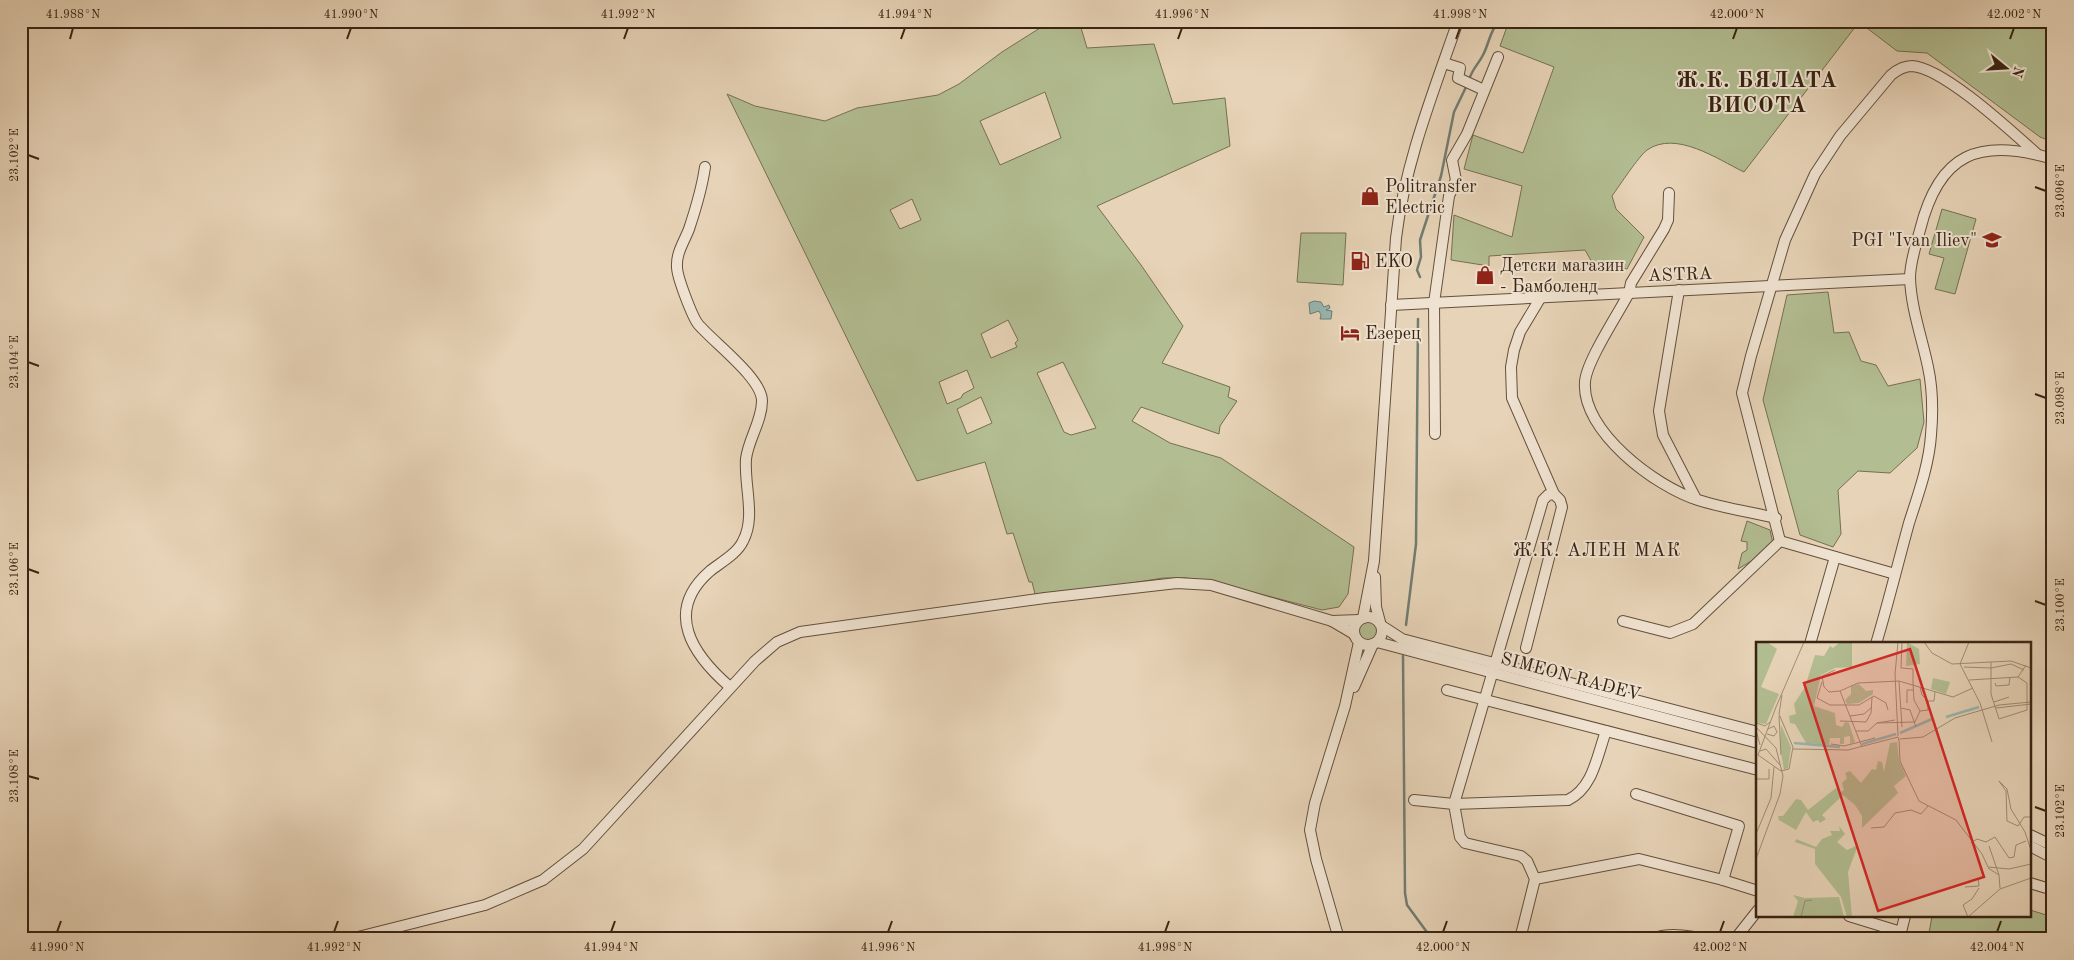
<svg xmlns="http://www.w3.org/2000/svg" width="2074" height="960" font-family="'Old Standard TT',serif">
<style>
.green{fill:#b2bd91;stroke:#757052;fill-rule:evenodd}
.water{fill:#97b7b1;stroke:#717c72}
.lines{fill:none;stroke-linecap:round;stroke-linejoin:round}
.stream{stroke:#717c72;stroke-width:2.5}
.minor-casing{stroke:#64503c;stroke-width:12}
.minor{stroke:#efe2d0;stroke-width:10}
.ticks{fill:none;stroke:#382413;stroke-width:2}
.labels{text-anchor:middle;stroke-width:4;stroke-linejoin:round;paint-order:stroke}
.poi-label{font-size:18px;fill:#382413;stroke:#efe2d0;text-anchor:start}
.street-label{font-size:18px;fill:#382413;stroke:#efe2d0}
.neighbourhood-label{font-size:19px;letter-spacing:1px;fill:#382413;stroke:#efe2d0}
.district-label{font-size:22px;font-weight:bold;letter-spacing:1px;fill:#382413;stroke:#efe2d0}
.inset-river{fill:none;stroke:#97b7b1;stroke-width:2.5}
.inset-road{fill:none;stroke:#a18d75;stroke-width:1}
.view{fill:#d62828;fill-opacity:0.15;stroke:#d62828;stroke-width:2.5}
.inset-edge{fill:none;stroke:#382413;stroke-width:2.5}
.neatline{fill:none;stroke:#382413;stroke-width:2}
.ticks-label{font-size:12px;text-anchor:middle;fill:#382413}
</style>
<rect width="100%" height="100%" fill="#e7d3b7"/>
<filter id="stains"><feTurbulence type="fractalNoise" baseFrequency=".004" numOctaves="4"/><feColorMatrix values="0 0 0 0 .2 0 0 0 0 .09 0 0 0 0 .02 0 0 0 .5 -.17"/></filter>
<radialGradient id="worn" r=".72"><stop offset=".6" stop-color="#630" stop-opacity="0"/><stop offset="1" stop-color="#630" stop-opacity=".3"/></radialGradient>
<!-- green -->
<g class="green">
<path d="M1051 21H1079L1087 48 1154 44 1173 104 1225 98 1230 146 1097 206 1141 265 1183 326 1162 363 1230 387 1228 397 1237 401 1220 426 1219 434 1141 407 1132 421 1170 443 1221 458 1354 547 1348 594 1339 607 1322 610 1210 581 1186 578H1163L1113 586 1035 594 1032 582H1029L1013 533 1007 534 985 462 917 481 727 94 755 106 825 121 857 108 938 95 959 84 1002 52ZM1045 92 1061 138 1000 165 980 121ZM912 199 921 220 900 229 890 210ZM1008 320 1018 340 1015 343 1017 347 991 358 981 334ZM1063 362 1096 428 1071 435 1064 432 1037 373ZM967 370 974 388 963 394 961 398 947 404 939 382ZM981 397 992 423 967 434 957 409Z"/>
<path d="M1509 21H2053V142L2040 137 1927 53 1897 51 1859 22 1744 172C1717 159 1676 130 1647 150 1638 157 1620 185 1612 196L1616 209 1644 237 1627 269 1593 264 1585 250 1489 256V266L1451 260 1454 215 1512 237 1522 186 1464 169 1473 135 1523 153 1554 67 1500 46Z"/>
<polygon points="1942,209 1976,219 1955,294 1935,289 1944,258 1929,254"/>
<polygon points="1301,233 1346,233 1343,285 1297,282"/>
<polygon points="1828,292 1834,333 1849,332 1861,361 1876,365 1888,386 1920,379 1924,422 1917,448 1890,473 1858,471 1838,490 1841,534 1833,547 1800,535 1763,400 1787,295"/>
<polygon points="1747,521 1770,530 1773,544 1758,557 1738,569 1742,553 1747,550 1747,542 1741,541"/>
<circle cx="1369" cy="631" r="11"/>
<polygon points="2030,910 2053,917 2053,939 1928,939 1932,916 2030,916"/>
</g>
<!-- water -->
<polygon class="water" points="1314,301 1321,302 1324,307 1329,305 1330,308 1326,310 1332,311 1331,319 1320,319 1321,315 1319,311 1310,314 1309,303"/>
<g class="lines">
<!-- stream -->
<g class="stream">
<path d="M1469 80C1472 69 1478 65 1483 55 1489 44 1490 30 1499 21"/>
<polyline points="1420,277 1417,270 1421,257 1420,240 1441,176 1454,112 1467,85"/>
<polyline points="1406,625 1416,544 1418,319"/>
<polyline points="1403,656 1405,893 1407,905 1432,939"/>
</g>
<!-- minor casing -->
<g class="minor-casing">
<g id="minor">
<polyline points="1444,63 1460,68 1458,78 1484,90"/>
<path d="M705 167C702 188 696 208 689 229 684 242 676 253 677 267 677 277 692 316 698 324 713 342 762 378 762 401 762 421 748 440 746 459 744 486 756 517 743 541 737 554 720 563 710 571 663 612 693 655 730 687"/>
<path d="M1669 193 1668 220 1664 229 1631 283 1629 293C1618 314 1586 362 1585 382 1581 431 1656 487 1698 500 1723 508 1750 512 1776 518"/>
<polyline points="1679,290 1659,411 1663,435 1696,499"/>
<polyline points="1541,297 1520,332 1514,350 1511,367 1512,398 1554,494"/>
<polyline points="1391,305 1910,279"/>
<polyline points="1435,434 1434,303 1449,196 1456,180 1452,160 1467,134 1498,57"/>
<path d="M1780 541 1742 393 1751 356 1785 240 1815 174 1840 136 1891 75C1897 70 1904 66 1912 66 1944 68 2012 132 2037 154"/>
<polyline points="1780,541 1895,574"/>
<polyline points="1375,577 1376,607 1380,622"/>
<circle cx="1368" cy="631" r="14"/>
<path d="M1363 618 1374 561 1396 238C1405 163 1433 93 1458 21"/>
<polyline points="1332,621 1359,620"/>
<polyline points="1623,621 1670,633 1693,624 1780,541"/>
<polyline points="1382,626 1402,639 1758,732"/>
<polyline points="1377,642 1758,743"/>
<polyline points="1810,644 1835,557"/>
<path d="M1876 644C1888 604 1898 563 1909 523 1918 495 1929 465 1931 435 1933 412 1933 390 1928 367 1922 338 1911 308 1910 278 1910 262 1916 245 1920 230 1939 153 1979 137 2053 159"/>
<polyline points="1354,687 1373,644"/>
<polyline points="1447,690 1758,770"/>
<polyline points="1636,794 1739,826 1723,880"/>
<path d="M1414 800 1454 804 1568 800C1593 788 1597 756 1606 731"/>
<polyline points="2030,835 2053,846"/>
<polyline points="2030,846 2053,858"/>
<polyline points="1535,879 1639,859 1723,880 1758,891"/>
<polyline points="2030,883 2053,890"/>
<polyline points="1849,916 1901,932 1905,916"/>
<polyline points="350,939 485,905 543,880 583,849 755,661 777,642 800,632 1045,598 1177,583 1211,585 1332,621 1354,634"/>
<polyline points="1339,939 1316,859 1310,830 1315,803 1345,706 1359,642"/>
<polyline points="1520,939 1535,879 1527,861 1521,856 1465,843 1460,837 1454,804 1543,500 1548,495 1554,494 1560,500 1562,507 1526,648"/>
<path d="M1652 939C1669 932 1689 936 1707 939"/>
<polyline points="1735,939 1758,910"/>
</g>
</g>
<!-- minor -->
<use href="#minor" class="minor"/>
</g>
<!-- ticks -->
<path class="ticks" d="M70 39 73 28M347 39 351 28M624 39 628 28M901 39 905 28M1178 39 1182 28M1456 39 1460 28M1733 39 1737 28M2010 39 2014 28M28 155 39 159M2035 187 2046 191M28 362 39 366M2035 394 2046 398M28 569 39 573M2035 601 2046 605M28 776 39 779M2035 807 2046 811M57 932 61 921M334 932 338 921M611 932 615 921M888 932 892 921M1165 932 1169 921M1443 932 1447 921M1720 932 1724 921M1997 932 2001 921"/>
<!-- icons -->
<defs>
<g id="shop-bare" transform="scale(1.5)"><path d="M-5-2.5h2.3a2.7 3.5 0 0 1 5.4 0H5L5.5 6h-11ZM-1.5-2.5h3a1.5 2.3 0 0 0-3 0Z" fill="#8f2418" stroke="#efe2d0" stroke-width="2.5" paint-order="stroke"/></g>
<g id="school-bare" transform="scale(1.5)"><path d="M0-5L7-2L0 1L-7-2ZM-4 1L0 2.5L4 1V4Q0 6-4 4Z" fill="#8f2418" stroke="#efe2d0" stroke-width="2.5" paint-order="stroke"/></g>
<g id="fuel-bare" transform="scale(1.5)"><path d="M-5.5-6h7V0h2V4h1.3V-2.5L3-4.5l.8-.8L6-3V5H2.5V1h-1V6h-7ZM-4.2-4.7v3.2H.2V-4.7Z" fill="#8f2418" stroke="#efe2d0" stroke-width="2.5" paint-order="stroke"/></g>
<g id="hotel-bare" transform="scale(1.5)"><path d="M-6-4.5h1.5V1H6V5H4.5V3h-9V5H-6ZM-4 0a1.8 1.8 0 1 1 3.6 0ZM.5 0V-2.5h3Q6-2.5 6 0Z" fill="#8f2418" stroke="#efe2d0" stroke-width="2.5" paint-order="stroke"/></g>
</defs>
<g fill-rule="evenodd">
<use href="#shop-bare" x="1370" y="196"/>
<use href="#school-bare" x="1992" y="240"/>
<use href="#fuel-bare" x="1360" y="261"/>
<use href="#shop-bare" x="1485" y="275"/>
<use href="#hotel-bare" x="1350" y="333"/>
</g>
<g class="labels">
<!-- poi labels -->
<g class="poi-label">
<text x="1385" y="192">Politransfer<tspan x="1385" dy="21">Electric</tspan></text>
<text x="1977" y="246" text-anchor="end">PGI "Ivan Iliev"</text>
<text x="1375" y="267">EKO</text>
<text x="1500" y="271">Детски магазин<tspan x="1500" dy="21">- Бамболенд</tspan></text>
<text x="1365" y="339">Езерец</text>
</g>
<!-- street labels -->
<g class="street-label">
<text transform="translate(1680 274) rotate(-2)" y="6">ASTRA</text>
<text transform="translate(1571 676) rotate(15)" y="6">SIMEON RADEV</text>
</g>
<!-- neighbourhood labels -->
<g class="neighbourhood-label">
<text x="1597" y="556">Ж.К. АЛЕН МАК</text>
</g>
<!-- district labels -->
<g class="district-label">
<text x="1757" y="87">Ж.К. БЯЛАТА<tspan x="1757" dy="25">ВИСОТА</tspan></text>
</g>
</g>
<!-- overview -->
<g transform="translate(1756 642)">
<rect width="275" height="275" fill="#e7d3b7"/>
<path d="M0 0H11L21 7 5 45 23 52 10 82 0 81ZM84 0H96V25L79 26 65 33 58 64 79 71 80 83 86 85 89 80 93 81 99 100 94 102V94L88 95V102H84V96H74L73 103 50 101 39 82 34 81 33 74 40 72 38 62 49 45 59 13 68 14 74 4 77 6ZM151 0 163 7 164 22 150 24ZM177 36 194 40 190 52 175 47ZM103 42 110 49 117 48V52L103 61 91 62 89 58 95 52V44ZM25 83 35 105 32 126 28 128 24 104ZM141 100 143 118 150 134 138 144 142 151 106 186V174L99 163 87 153 66 173 70 177 64 181 62 178 57 180 50 170 40 188 23 178 22 174H27L40 157 45 158 52 168 80 146 85 150 88 148 86 141 91 136 89 131 94 129 105 141 116 127 120 128 122 119 126 120 128 130 134 101ZM83 184 89 192 81 200 91 208 102 203 92 230 96 275H91L85 255 59 222V207L39 200 40 197 60 205 66 197 76 193 74 189H84ZM37 253 49 256 83 255 88 275H37L42 259Z" fill="#b2bd91"/>
<path class="inset-river" d="M190 75 223 65M144 91 176 77M38 101 84 105M106 102 140 92"/>
<path class="inset-road" d="M142 0 139 32 142 94M146 0 145 26 157 27V42M168 0 176 11 196 22 255 19 275 26M235 20V52L243 77 271 68V41L262 35M204 22 224 61 236 100M204 22 213 0M208 25 235 26 255 22 268 28M79 28 66 34 68 45 73 50 84 49 102 41 143 39 197 55 217 46M213 38 262 35 270 23M143 39 146 85M66 40 61 56 74 63H103L118 54M239 41 240 44 253 43 254 35M157 42 158 58 164 69M164 45 166 53 172 59M84 49 106 105M26 53 23 72 37 105 33 127 25 129 2 113 20 65 48 0M118 54 130 61 132 68M238 60 253 55M151 61V48H157M145 66 154 68 160 85M240 66 275 62M23 74 25 113M94 74 108 72 116 65M139 78 121 81 159 80 164 69 172 68V59H178L179 50M84 79 110 80 115 71 116 55M0 81 9 84 14 80M0 85 20 106 27 134 24 152 0 217M0 88 4 103M100 89H112L121 81M11 92 18 94 21 90 18 84 12 87M144 97 167 95 199 76 243 63 275 60M143 98 144 119 163 159 200 178 226 212 232 225 253 227 275 222M75 102 88 104 119 96M37 107 92 108 142 95 143 98M4 109 10 107 24 123M0 137H13V127M243 139 251 147 255 167 269 190 275 208M243 139 250 149 251 179 262 184 268 175H275M115 186 128 185 139 171 155 168 165 172 172 164M0 192 15 156 18 125M215 201 221 197 230 200 239 195 253 216 258 215 260 203 270 199M233 204 243 233M232 226 243 233 244 246M209 245 223 244 222 236M45 275 49 259 56 258M212 275 244 247 275 236M212 275 207 263 216 257 223 246"/>
<path class="view" d="M154 7 228 235 122 269 48 41Z"/>
<rect width="275" height="275" class="inset-edge"/>
</g>
<!-- margin -->
<rect width="2074" height="960" fill="none" stroke="#e7d3b7" stroke-width="55"/>
<!-- north arrow -->
<g transform="translate(2006 68) rotate(108)" stroke="#efe2d0" stroke-width="4" paint-order="stroke">
<path d="M0-4L9 19L0 12L-9 19Z" fill="#382413"/>
<text y="-8" font-size="14" font-weight="bold" text-anchor="middle" fill="#382413">N</text>
</g>
<rect x="28" y="28" width="2018" height="904" class="neatline"/>
<g class="ticks-label">
<text x="73" y="18">41.988°N</text>
<text x="351" y="18">41.990°N</text>
<text x="628" y="18">41.992°N</text>
<text x="905" y="18">41.994°N</text>
<text x="1182" y="18">41.996°N</text>
<text x="1460" y="18">41.998°N</text>
<text x="1737" y="18">42.000°N</text>
<text x="2014" y="18">42.002°N</text>
<text transform="translate(14 155) rotate(-90)" y="4">23.102°E</text>
<text transform="translate(2060 191) rotate(-90)" y="4">23.096°E</text>
<text transform="translate(14 362) rotate(-90)" y="4">23.104°E</text>
<text transform="translate(2060 398) rotate(-90)" y="4">23.098°E</text>
<text transform="translate(14 569) rotate(-90)" y="4">23.106°E</text>
<text transform="translate(2060 605) rotate(-90)" y="4">23.100°E</text>
<text transform="translate(14 776) rotate(-90)" y="4">23.108°E</text>
<text transform="translate(2060 811) rotate(-90)" y="4">23.102°E</text>
<text x="57" y="951">41.990°N</text>
<text x="334" y="951">41.992°N</text>
<text x="611" y="951">41.994°N</text>
<text x="888" y="951">41.996°N</text>
<text x="1165" y="951">41.998°N</text>
<text x="1443" y="951">42.000°N</text>
<text x="1720" y="951">42.002°N</text>
<text x="1997" y="951">42.004°N</text>
</g>
<rect width="100%" height="100%" filter="url(#stains)"/>
<rect width="100%" height="100%" fill="url(#worn)"/>
</svg>
